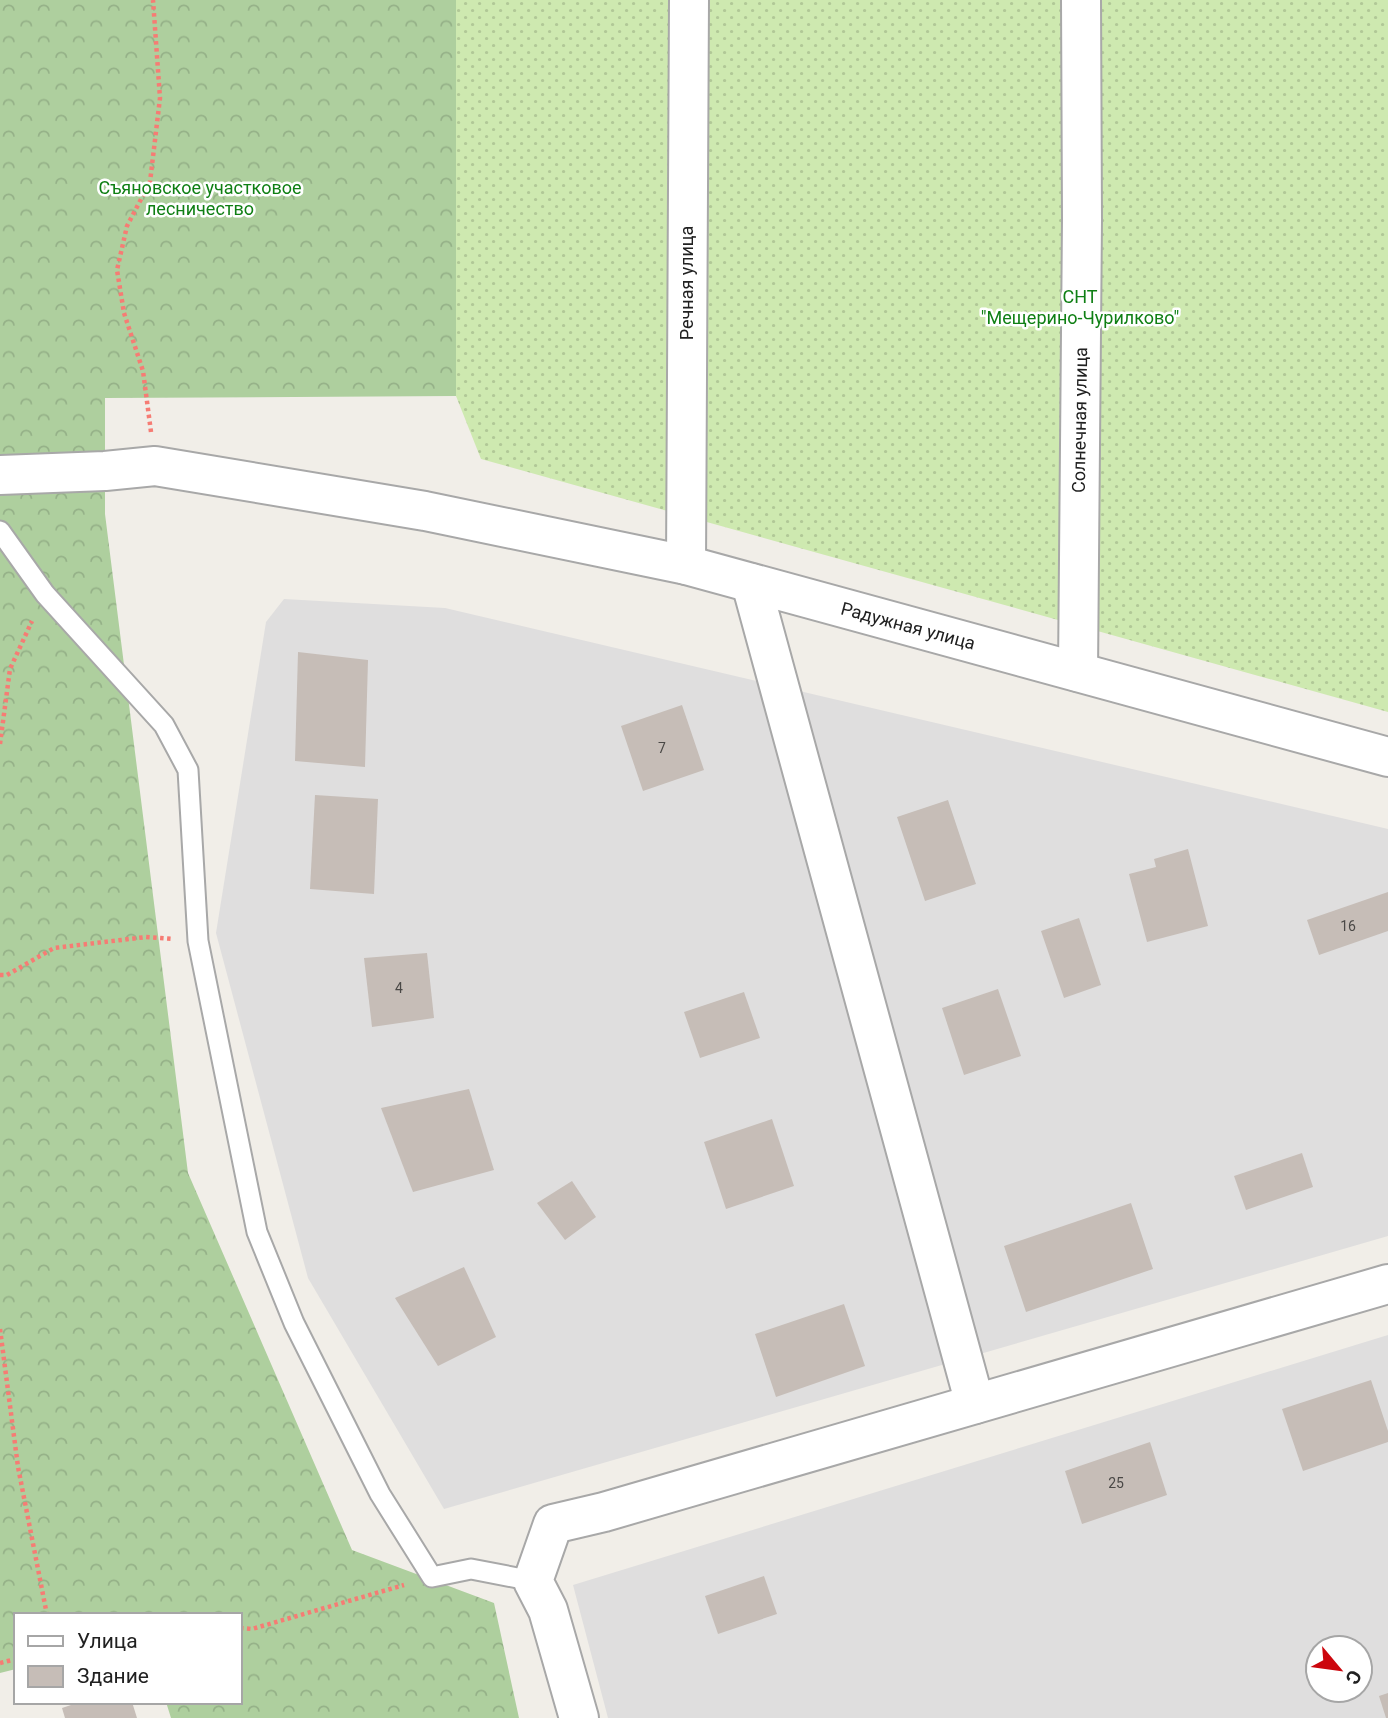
<svg xmlns="http://www.w3.org/2000/svg" width="1388" height="1718" font-family="Roboto,sans-serif">
<style>
.residential{fill:#dfdede;fill-rule:evenodd}
.forest{fill:url(#forest-crowns)}
.garden{fill:url(#garden-dots)}
.building{fill:#c6bdb7}
.lines{fill:none;stroke-linecap:round;stroke-linejoin:round}
.lane-casing{stroke:#a8a8a8;stroke-width:23}
.street-casing{stroke:#a8a8a8;stroke-width:42}
.path{stroke:#f67c74;stroke-width:4.5;stroke-dasharray:3.5 3.5;stroke-linecap:butt}
.lane{stroke:#fff;stroke-width:19}
.street{stroke:#fff;stroke-width:38}
.labels{text-anchor:middle;stroke-width:5;stroke-linejoin:round;paint-order:stroke}
.number-label{font-size:14px;fill:#4a4846}
.park-label{font-size:18px;fill:#0f7f14;stroke:#fff}
.street-label{font-size:18px;fill:#212121;stroke:#fff}
</style>
<defs>
<pattern id="forest-crowns" width="20" height="18" patternUnits="userSpaceOnUse" patternTransform="scale(1.75)"><rect width="20" height="18" fill="#aecf9e"/><path d="M2 6a3 3 0 1 1 6 0M12 15a3 3 0 1 1 6 0" fill="none" stroke="#95b188"/></pattern>
<pattern id="garden-dots" width="8" height="8" patternUnits="userSpaceOnUse" patternTransform="scale(1.75)"><rect width="8" height="8" fill="#cee9b0"/><path d="M2 2h.1M6 6h.1" fill="none" stroke="#b1c897" stroke-width="1.8" stroke-linecap="round"/></pattern>
</defs>
<rect width="100%" height="100%" fill="#f1eee8"/>
<!-- residential -->
<g class="residential">
<polygon points="284,599 445,608 1388,829 1388,1236 444,1509 308,1278 216,933 266,622"/>
<path d="M1388 1335V1718H608L573 1585ZM1318 1648H1360V1690H1318Z"/>
</g>
<!-- forest -->
<polygon class="forest" points="0,0 456,0 456,396 105,398 105,514 188,1173 352,1550 494,1603 519,1718 171,1718 166,1702 240,1702 240,1615 16,1615 16,1669 0,1673"/>
<!-- garden -->
<polygon class="garden" points="456,0 1388,0 1388,712 481,459 456,396"/>
<!-- building -->
<g class="building">
<polygon points="298,652 368,660 365,767 295,761"/>
<polygon points="682,705 704,770 643,791 621,726"/>
<polygon points="315,795 378,799 374,894 310,889"/>
<polygon points="948,800 976,884 925,901 897,817"/>
<polygon points="1188,849 1208,926 1147,942 1129,874 1156,867 1154,859"/>
<polygon points="1388,892 1388,931 1319,955 1307,920"/>
<polygon points="1079,918 1101,985 1064,998 1041,931"/>
<polygon points="427,953 434,1018 372,1027 364,958"/>
<polygon points="998,989 1021,1056 964,1075 942,1008"/>
<polygon points="744,992 760,1038 700,1058 684,1012"/>
<polygon points="469,1089 494,1170 413,1192 381,1108"/>
<polygon points="772,1119 794,1186 726,1209 704,1142"/>
<polygon points="1302,1153 1313,1187 1246,1210 1234,1176"/>
<polygon points="572,1181 596,1217 565,1240 537,1203"/>
<polygon points="1131,1203 1153,1269 1026,1312 1004,1246"/>
<polygon points="464,1267 496,1337 438,1366 395,1298"/>
<polygon points="844,1304 865,1366 776,1397 755,1334"/>
<polygon points="1371,1380 1388,1431 1388,1442 1303,1471 1282,1409"/>
<polygon points="1150,1442 1167,1495 1082,1524 1065,1471"/>
<polygon points="764,1576 777,1614 718,1634 705,1596"/>
<polygon points="1388,1693 1388,1718 1386,1718 1379,1696"/>
<polygon points="80,1702 132,1702 137,1718 65,1718 62,1708"/>
</g>
<g class="lines">
<!-- lane casing -->
<g class="lane-casing">
<polyline id="lane" points="0,531 45,594 164,725 188,770 198,941 257,1232 294,1323 380,1494 432,1577 471,1569 533,1581"/>
</g>
<!-- street casing -->
<g class="street-casing">
<g id="street">
<polyline points="0,475 105,471 155,466 425,511 686,565 1388,757"/>
<polyline points="686,565 689,0"/>
<polyline points="751,583 975,1404"/>
<polyline points="1078,672 1082,219 1081,0"/>
<polyline points="579,1718 548,1610 533,1581 553,1524 604,1512 1388,1284"/>
</g>
</g>
<!-- path -->
<g class="path">
<polyline points="151,432 143,371 124,313 117,270 127,226 150,182 160,98 153,0"/>
<polyline points="0,744 10,669 32,621"/>
<polyline points="0,975 7,975 54,948 146,937 173,939"/>
<polyline points="0,1329 18,1467 47,1615"/>
<polyline points="240,1628 252,1629 404,1585"/>
<polyline points="0,1663 16,1659"/>
</g>
<!-- lane -->
<use href="#lane" class="lane"/>
<!-- street -->
<use href="#street" class="street"/>
</g>
<g class="labels">
<!-- number labels -->
<g class="number-label">
<text x="662" y="753">7</text>
<text x="1348" y="931">16</text>
<text x="399" y="993">4</text>
<text x="1116" y="1488">25</text>
</g>
<!-- park labels -->
<g class="park-label">
<text x="200" y="194">Съяновское участковое<tspan x="200" dy="21">лесничество</tspan></text>
<text x="1080" y="303">СНТ<tspan x="1080" dy="21">"Мещерино-Чурилково"</tspan></text>
</g>
<!-- street labels -->
<g class="street-label">
<text transform="translate(687 283) rotate(-90)" y="6">Речная улица</text>
<text transform="translate(1080 420) rotate(-89)" y="6">Солнечная улица</text>
<text transform="translate(908 626) rotate(15)" y="6">Радужная улица</text>
</g>
</g>
<!-- legend -->
<rect x="14" y="1613" width="228" height="91" fill="#ffffff" stroke="#a6a6a6" stroke-width="2"/>
<rect x="28" y="1636" width="35" height="10" fill="#ffffff" stroke="#a6a6a6" stroke-width="2"/>
<text x="77" y="1648" font-size="21" fill="#212121">Улица</text>
<rect x="28" y="1666" width="35" height="21" fill="#c6bdb7" stroke="#a6a6a6" stroke-width="2"/>
<text x="77" y="1683" font-size="21" fill="#212121">Здание</text>
<!-- north arrow -->
<g transform="translate(1339 1669) rotate(119)"><circle r="33" fill="#ffffff" stroke="#a6a6a6" stroke-width="2"/>
<path d="M0-5L12 26L0 18L-12 26Z" fill="#cc060d"/>
<text y="-10" font-size="19" font-weight="bold" text-anchor="middle" fill="#212121">С</text>
</g>
</svg>
